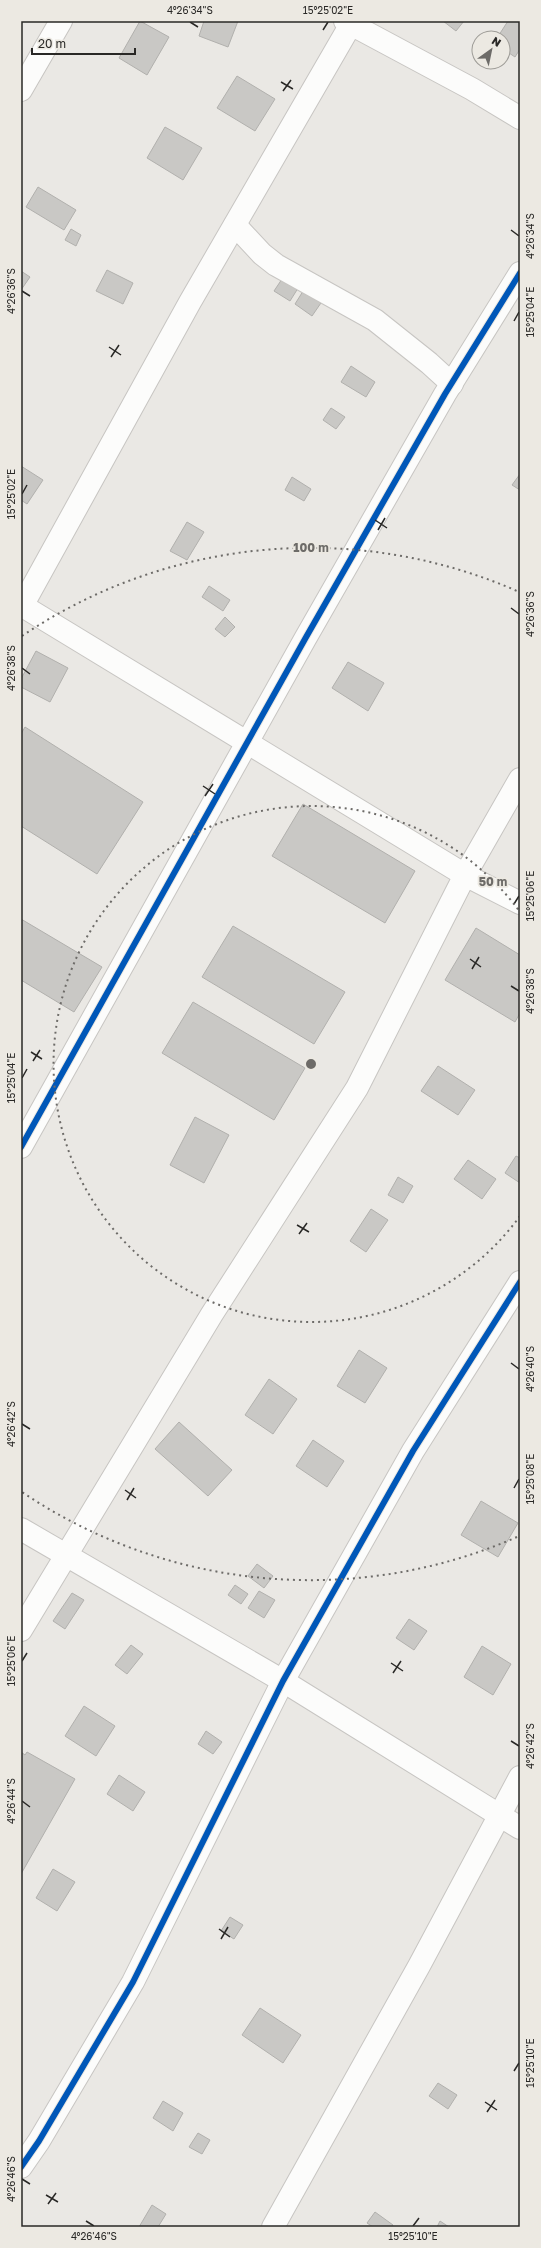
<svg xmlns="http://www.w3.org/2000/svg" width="541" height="2248" font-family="'Golos Text',sans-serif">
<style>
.building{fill:#c9c8c5;stroke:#b1b0ad}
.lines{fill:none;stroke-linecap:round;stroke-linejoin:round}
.minor-casing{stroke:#c7c5c2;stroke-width:24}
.minor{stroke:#fcfcfb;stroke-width:22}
.cycleway-casing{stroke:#ece9e2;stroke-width:8}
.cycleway{stroke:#0057b8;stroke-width:6}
.ticks{fill:none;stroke:#292826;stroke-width:1.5}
.ring{fill:none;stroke:#6d6b68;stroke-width:2;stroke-dasharray:2 4}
.centre{fill:#6d6b68;stroke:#ece9e2;stroke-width:2}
.ring-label{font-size:12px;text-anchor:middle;font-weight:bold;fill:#6d6b68;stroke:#ece9e2;stroke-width:3.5;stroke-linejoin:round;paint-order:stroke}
.neatline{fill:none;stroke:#292826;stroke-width:1.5}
.ticks-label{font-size:10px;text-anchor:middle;fill:#292826}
</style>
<rect width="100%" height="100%" fill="#eae8e4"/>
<!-- building -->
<g class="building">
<polygon points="140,21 169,37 147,75 119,58"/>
<polygon points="204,21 238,21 228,47 199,36"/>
<polygon points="443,21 464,21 456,31"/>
<polygon points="508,21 520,21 520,49 515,57 503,49 503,38 497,38"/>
<polygon points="237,76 275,99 255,131 217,108"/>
<polygon points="165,127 202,148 183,180 147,158"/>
<polygon points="38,187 76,210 64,230 26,207"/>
<polygon points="71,229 81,235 76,246 65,240"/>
<polygon points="107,270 133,283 123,304 96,291"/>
<polygon points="21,271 30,277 21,290"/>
<polygon points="284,276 300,285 290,301 274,291"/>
<polygon points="305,288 323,300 312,316 295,304"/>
<polygon points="351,366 375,382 366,397 341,382"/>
<polygon points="331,408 345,417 336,429 323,420"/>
<polygon points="21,466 43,480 27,504 21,500"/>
<polygon points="520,474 520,490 512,485"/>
<polygon points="292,477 311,489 304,501 285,490"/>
<polygon points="187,522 204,532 187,560 170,551"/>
<polygon points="209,586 230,600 223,611 202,597"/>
<polygon points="225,617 235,627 225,637 215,629"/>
<polygon points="36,651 68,668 50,702 21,687 21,679"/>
<polygon points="348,662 384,683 368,711 332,688"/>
<polygon points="25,727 143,802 97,874 21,826 21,734"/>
<polygon points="303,804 415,871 385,923 272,856"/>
<polygon points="21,919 102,967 74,1012 21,980"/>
<polygon points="233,926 345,992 314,1044 202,977"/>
<polygon points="476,928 520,955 520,1013 515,1022 445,980"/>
<polygon points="193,1002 305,1068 274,1120 162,1053"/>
<polygon points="438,1066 475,1090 458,1115 421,1091"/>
<polygon points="195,1117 229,1135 204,1183 170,1165"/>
<polygon points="516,1156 520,1158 520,1183 505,1173"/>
<polygon points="468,1160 496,1179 482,1199 454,1179"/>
<polygon points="398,1177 413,1186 403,1203 388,1195"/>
<polygon points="371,1209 388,1220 366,1252 350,1241"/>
<polygon points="359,1350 387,1368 365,1403 337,1386"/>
<polygon points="269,1379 297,1399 273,1434 245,1415"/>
<polygon points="179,1422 232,1470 208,1496 155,1449"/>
<polygon points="313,1440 344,1461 327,1487 296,1466"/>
<polygon points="481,1501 518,1523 498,1557 461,1535"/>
<polygon points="257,1564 273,1576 264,1588 248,1576"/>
<polygon points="235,1585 248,1594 241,1604 228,1595"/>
<polygon points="259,1591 275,1600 264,1618 248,1608"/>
<polygon points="72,1593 84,1600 65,1629 53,1621"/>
<polygon points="409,1619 427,1631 414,1650 396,1638"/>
<polygon points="131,1645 143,1654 127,1674 115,1665"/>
<polygon points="482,1646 511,1664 493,1695 464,1677"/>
<polygon points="84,1706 115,1726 96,1756 65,1736"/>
<polygon points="206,1731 222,1742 213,1754 198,1744"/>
<polygon points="21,1752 25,1755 27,1752 75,1779 21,1874"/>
<polygon points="119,1775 145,1792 133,1811 107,1794"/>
<polygon points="53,1869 75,1882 57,1911 36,1898"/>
<polygon points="230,1917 243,1925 234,1939 221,1931"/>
<polygon points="260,2008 301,2035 283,2063 242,2035"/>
<polygon points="438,2083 457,2095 448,2109 429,2096"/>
<polygon points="163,2101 183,2113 173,2131 153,2118"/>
<polygon points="198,2133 210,2140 202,2154 189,2147"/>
<polygon points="152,2205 166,2214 158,2227 139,2227"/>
<polygon points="375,2212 393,2225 392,2227 373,2227 367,2223"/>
<polygon points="440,2221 449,2227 437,2227"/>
</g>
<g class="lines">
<!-- minor casing -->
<g class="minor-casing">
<g id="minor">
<polyline points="345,21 472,89 520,118"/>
<polyline points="21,90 61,21"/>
<polyline points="235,225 262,254 276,265 375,320 429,363 452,384"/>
<polyline points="21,605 465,875 520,903"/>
<polyline points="21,608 190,302 351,24"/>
<polyline points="21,1147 305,639 445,394 520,273"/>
<polyline points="21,1529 283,1681 520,1828"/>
<polyline points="21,1630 212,1314 357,1088 465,875 520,779"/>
<polyline points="21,2167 39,2141 133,1982 283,1681 413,1451 520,1282"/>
<polyline points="273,2227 419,1966 520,1777"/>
</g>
</g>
<!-- minor -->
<use href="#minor" class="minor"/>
<!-- cycleway casing -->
<g class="cycleway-casing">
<g id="cycleway">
<polyline points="21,1147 305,639 445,394 520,273"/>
<polyline points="21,2167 39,2141 133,1982 283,1681 413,1451 520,1282"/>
</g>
</g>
<!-- cycleway -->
<use href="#cycleway" class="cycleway"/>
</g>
<!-- ticks -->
<path class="ticks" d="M190 22 198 27M323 30 328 22M281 82 293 89M283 91 291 80M511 230 519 236M22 291 30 296M514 321 519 312M109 347 121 355M111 357 119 345M22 494 27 485M375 520 387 528M378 530 385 518M511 608 519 614M22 668 30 674M203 786 215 794M205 796 213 784M514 904 519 896M470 959 481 967M472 969 479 957M511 986 519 991M31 1052 42 1059M33 1061 40 1050M22 1078 27 1069M297 1225 309 1232M299 1234 307 1223M511 1363 519 1369M22 1424 30 1429M514 1488 519 1479M125 1490 136 1498M127 1500 134 1488M22 1661 27 1653M391 1663 403 1671M393 1673 401 1661M511 1741 519 1746M22 1801 30 1807M219 1929 230 1937M221 1939 228 1927M514 2071 519 2063M485 2102 497 2110M487 2112 495 2100M22 2179 30 2184M46 2195 58 2202M48 2204 56 2193M86 2221 94 2226M413 2226 419 2218"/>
<!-- distance rings -->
<g class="ring">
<path d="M520 1216A258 258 0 1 1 520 912"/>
<path d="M517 1537A516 516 0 0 1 22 1492M22 636A516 516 0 0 1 517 591"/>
</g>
<circle cx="311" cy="1064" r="6" class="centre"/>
<g class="ring-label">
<text x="311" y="552">100 m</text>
<text x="493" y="886">50 m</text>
</g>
<!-- border -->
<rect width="541" height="2248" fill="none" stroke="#ece9e2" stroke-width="44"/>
<!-- north arrow -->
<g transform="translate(491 50) rotate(33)"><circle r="19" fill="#ece9e2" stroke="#9e9c97"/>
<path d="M0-3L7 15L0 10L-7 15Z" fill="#6d6b68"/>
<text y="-6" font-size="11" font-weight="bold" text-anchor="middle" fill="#292826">N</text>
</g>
<!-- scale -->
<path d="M32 48v6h103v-6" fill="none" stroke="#292826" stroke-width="2"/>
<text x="38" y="48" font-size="12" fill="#292826" stroke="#ece9e2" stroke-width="3" paint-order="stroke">20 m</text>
<rect x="22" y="22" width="497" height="2204" class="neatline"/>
<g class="ticks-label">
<text x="190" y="14">4°26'34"S</text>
<text x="328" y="14">15°25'02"E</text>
<text transform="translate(530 236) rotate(-90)" y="4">4°26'34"S</text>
<text transform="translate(11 291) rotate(-90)" y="4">4°26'36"S</text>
<text transform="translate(530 312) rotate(-90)" y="4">15°25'04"E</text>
<text transform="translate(11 494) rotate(-90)" y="4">15°25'02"E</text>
<text transform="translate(530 614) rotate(-90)" y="4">4°26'36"S</text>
<text transform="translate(11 668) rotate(-90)" y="4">4°26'38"S</text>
<text transform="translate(530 896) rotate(-90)" y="4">15°25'06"E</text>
<text transform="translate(530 991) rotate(-90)" y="4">4°26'38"S</text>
<text transform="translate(11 1078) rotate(-90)" y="4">15°25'04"E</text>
<text transform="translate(530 1369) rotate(-90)" y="4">4°26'40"S</text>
<text transform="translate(11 1424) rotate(-90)" y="4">4°26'42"S</text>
<text transform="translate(530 1479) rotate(-90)" y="4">15°25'08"E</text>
<text transform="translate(11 1661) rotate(-90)" y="4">15°25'06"E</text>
<text transform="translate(530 1746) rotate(-90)" y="4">4°26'42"S</text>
<text transform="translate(11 1801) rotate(-90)" y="4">4°26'44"S</text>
<text transform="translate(530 2063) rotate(-90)" y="4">15°25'10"E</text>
<text transform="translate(11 2179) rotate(-90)" y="4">4°26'46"S</text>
<text x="94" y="2240">4°26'46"S</text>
<text x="413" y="2240">15°25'10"E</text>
</g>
</svg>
